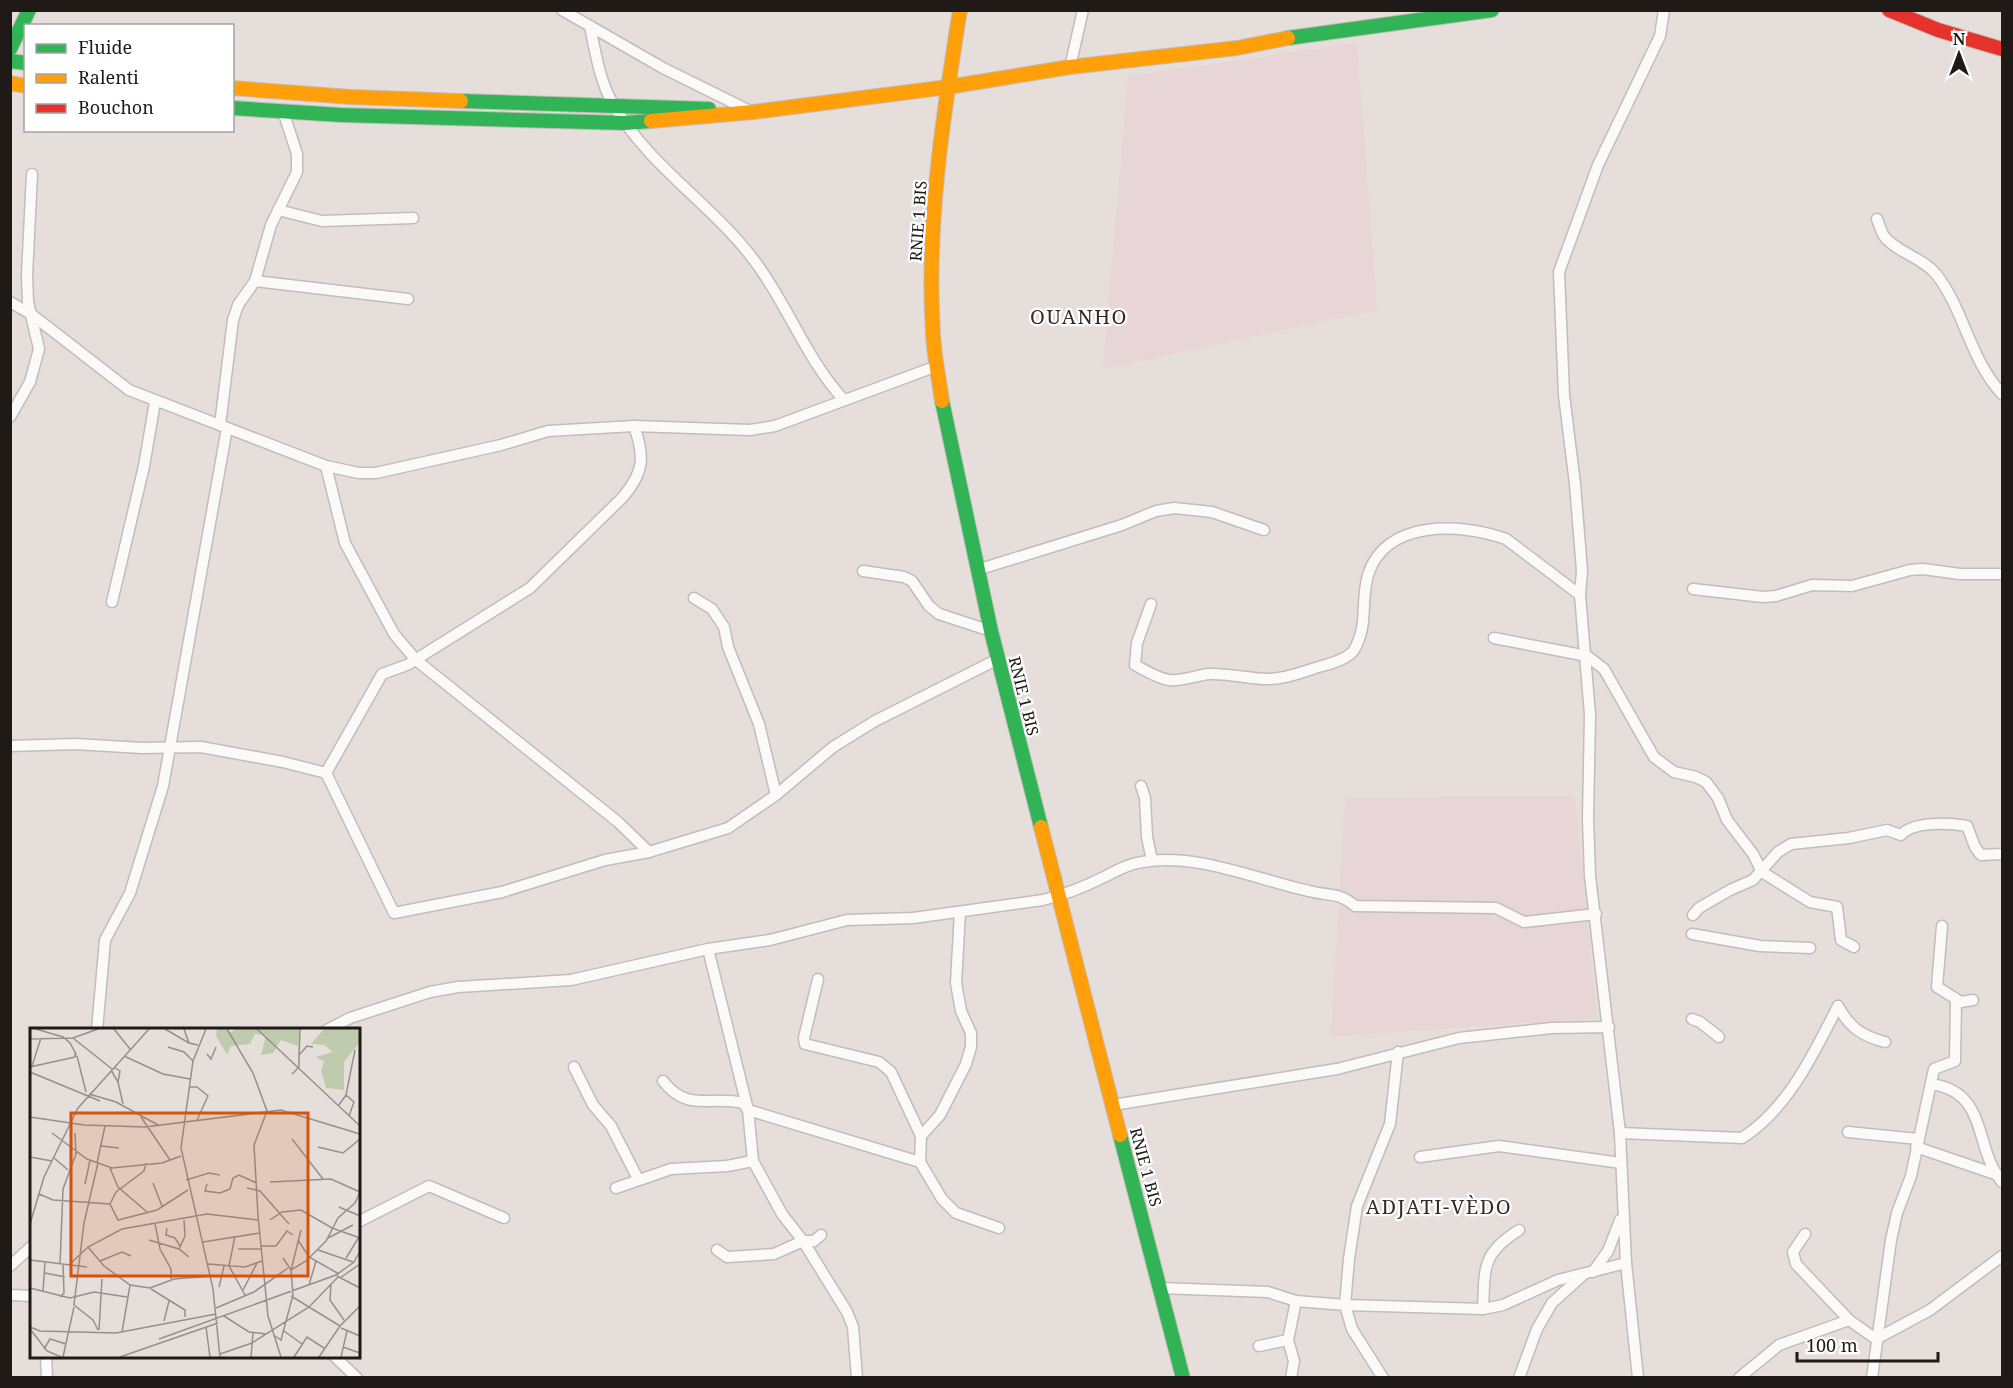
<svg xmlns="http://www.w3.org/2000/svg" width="2013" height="1388" font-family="'Noto Serif',serif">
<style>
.education{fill:#e7d5d7}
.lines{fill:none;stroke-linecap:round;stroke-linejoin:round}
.street-casing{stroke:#c3bcb9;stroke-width:13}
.fast-casing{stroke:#c3bcb9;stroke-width:16}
.slow-casing{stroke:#c3bcb9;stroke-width:16}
.jam-casing{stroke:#c3bcb9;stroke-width:16}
.street{stroke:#fbfaf9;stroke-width:10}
.fast{stroke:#30b455;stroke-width:14}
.slow{stroke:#ff9f0a;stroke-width:14}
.jam{stroke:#e5322d;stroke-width:14}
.labels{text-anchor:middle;stroke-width:4.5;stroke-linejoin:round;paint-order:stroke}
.street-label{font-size:16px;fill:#1f1917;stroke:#fff}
.quarter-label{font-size:20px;letter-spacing:1.5px;fill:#352a24;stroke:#fff}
.inset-road{fill:none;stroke:#968f8c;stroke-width:1.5}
.view{fill:#d4530d;fill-opacity:0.15;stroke:#d4530d;stroke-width:3}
.inset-edge{fill:none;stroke:#1f1917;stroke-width:3}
</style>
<rect width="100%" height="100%" fill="#e6deda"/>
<!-- education -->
<g class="education">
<polygon points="1357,43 1377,310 1103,369 1128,76"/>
<polygon points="1575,796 1597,1018 1331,1037 1345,797"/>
</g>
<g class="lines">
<!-- street casing -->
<g class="street-casing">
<g id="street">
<polyline points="562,10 663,68 752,112"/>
<path d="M590 26C595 51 600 82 613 104 651 170 719 208 761 270 791 313 808 361 844 400"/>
<polyline points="1070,67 1083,10"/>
<polyline points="278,210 322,221 413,218"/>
<path d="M1877 219C1879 224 1881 231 1884 236 1896 252 1923 258 1936 274 1965 311 1969 358 2002 394"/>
<polyline points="255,281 408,299"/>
<polyline points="10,302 31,314 129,390 326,466 359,473 376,473 501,445 548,431 634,426 750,430 775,426 937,366"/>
<polyline points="10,417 30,382 39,349 28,302 27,275 32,174"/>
<polyline points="220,425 233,320 238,305 255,281 271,225 297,172 297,154 283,111"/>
<polyline points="326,466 345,543 394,634 416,660 618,822 649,852"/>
<polyline points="977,570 1122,525 1156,511 1174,508 1212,512 1264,530"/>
<polyline points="863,571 904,577 912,581 929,606 939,614 991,631"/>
<polyline points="1693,589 1763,597 1776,596 1812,585 1852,586 1910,570 1923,569 1960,574 2002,574"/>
<polyline points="694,598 712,609 724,627 728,647 759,724 776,795"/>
<polyline points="112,602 144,466 155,402"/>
<path d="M1151 604 1137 643 1135 665C1145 670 1157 678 1169 680 1181 682 1197 675 1209 674 1229 673 1249 679 1269 679 1287 679 1304 671 1322 666 1332 663 1348 659 1354 650 1369 624 1360 602 1368 575 1385 519 1461 523 1506 539L1580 595"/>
<polyline points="1494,638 1587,656 1604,669 1654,757 1674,772 1696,777 1706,782 1718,798 1727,820 1753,854 1762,872 1810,902 1837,907 1841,940 1854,947"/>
<polyline points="10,746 75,744 142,748 201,747 283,762 326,773 394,913 502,892 605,860 649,852 728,828 776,795 833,747 875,721 998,659"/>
<path d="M326 773 382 674 407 665 530 588 623 497C644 472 645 457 634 426"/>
<polyline points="1141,786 1145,798 1147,837 1152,860"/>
<polyline points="960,912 956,983 961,1011 971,1033 971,1047 966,1064 940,1115 921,1136 920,1162 942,1199 956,1213 999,1228"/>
<path d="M1693 915 1699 908 1730 890 1753 880 1778 852 1791 844 1849 838 1887 830 1901 835C1913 821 1950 823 1967 826L1975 847 1981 855 2002 854"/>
<polyline points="1942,926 1937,987 1961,1002 1973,1000"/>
<polyline points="1692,934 1760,946 1810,948"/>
<polyline points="708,949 748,1110 753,1161 782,1214 803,1241 847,1312 853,1327 857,1378"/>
<polyline points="818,979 804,1038 805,1044 879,1062 891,1072 921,1136"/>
<path d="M1838 1006C1849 1027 1862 1036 1885 1042"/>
<polyline points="1692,1019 1700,1022 1719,1037"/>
<polyline points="97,1030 105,940 130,893 163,786 227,428"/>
<path d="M327 1030 350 1018 430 992 458 987 571 980 708 949 770 940 847 920 913 918 1043 900C1064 895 1084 887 1104 877 1114 872 1126 865 1137 863 1194 851 1254 879 1309 891 1327 896 1340 892 1355 906L1496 908 1524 922 1596 914"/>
<polyline points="574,1067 593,1105 611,1126 638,1179"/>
<path d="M663 1081C688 1113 710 1095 743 1103L748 1110 920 1162"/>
<path d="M1931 1084C1989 1092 1973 1147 2002 1182"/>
<polyline points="1113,1105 1337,1069 1459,1038 1552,1028 1609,1027"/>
<polyline points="1848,1132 1918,1139"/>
<path d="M1620 1133 1742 1138C1788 1109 1814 1053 1838 1006"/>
<polyline points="1916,1147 1998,1175"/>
<polyline points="1420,1157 1499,1146 1621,1163"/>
<polyline points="616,1188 671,1169 727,1166 753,1161"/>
<polyline points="358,1222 429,1186 504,1218"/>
<polyline points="1805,1234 1793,1252 1796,1264 1849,1320 1876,1339 1930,1310 2002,1256"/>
<polyline points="717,1250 727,1257 774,1254 803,1241 814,1241 821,1235"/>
<polyline points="10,1266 32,1246"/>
<polyline points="1593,1272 1608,1251 1620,1220"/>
<polyline points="1160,1288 1268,1292 1296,1301 1345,1305 1483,1309 1503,1305 1558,1280 1626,1263"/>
<polyline points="10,1295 32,1296"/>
<path d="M1483 1309C1485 1268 1481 1254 1519 1230"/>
<polyline points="1259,1346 1288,1340"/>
<polyline points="46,1356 47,1378"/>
<polyline points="334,1356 357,1378"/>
<polyline points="1291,1378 1294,1361 1288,1340 1296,1301"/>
<polyline points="1383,1378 1352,1329 1345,1305 1349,1259 1357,1206 1390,1124 1398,1052"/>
<polyline points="1519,1378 1537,1329 1552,1303 1584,1274"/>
<polyline points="1638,1378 1626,1263 1620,1133 1590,876 1588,819 1590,715 1580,595 1582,571 1575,484 1564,395 1559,272 1598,165 1660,36 1664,10"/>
<polyline points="1739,1378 1779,1345 1849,1320"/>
<polyline points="1872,1378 1891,1240 1897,1213 1911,1176 1934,1069 1955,1061 1956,1000"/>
</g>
</g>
<!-- fast casing -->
<g class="fast-casing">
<g id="fast">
<polyline points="1288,38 1492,10"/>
<polyline points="10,49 29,10"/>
<polyline points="10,61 26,63"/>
<polyline points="461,101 709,109"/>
<polyline points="232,108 341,115 625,123 651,121"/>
<polyline points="942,401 991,631 1041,827"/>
<polyline points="1120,1135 1183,1378"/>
</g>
</g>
<!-- slow casing -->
<g class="slow-casing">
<g id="slow">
<polyline points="10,83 26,86"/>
<polyline points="948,87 1070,67 1237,48 1288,38"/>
<polyline points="232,88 351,97 461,101"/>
<polyline points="651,121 753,112 948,87"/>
<path d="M942 401C939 379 934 356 933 333 926 226 943 116 960 10"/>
<polyline points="1041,827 1120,1135"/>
</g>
</g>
<!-- jam casing -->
<g class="jam-casing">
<polyline id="jam" points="1889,10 1938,30 2002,49"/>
</g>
<!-- street -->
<use href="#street" class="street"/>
<!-- fast -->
<use href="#fast" class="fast"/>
<!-- slow -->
<use href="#slow" class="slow"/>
<!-- jam -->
<use href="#jam" class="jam"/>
</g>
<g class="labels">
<!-- street labels -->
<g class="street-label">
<text transform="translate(918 221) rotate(-86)" y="6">RNIE 1 BIS</text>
<text transform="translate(1024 696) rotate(76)" y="6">RNIE 1 BIS</text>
<text transform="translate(1146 1167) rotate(75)" y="6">RNIE 1 BIS</text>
</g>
<!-- quarter labels -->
<g class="quarter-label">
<text x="1079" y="324">OUANHO</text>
<text x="1439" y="1214">ADJATI-VÈDO</text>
</g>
</g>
<!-- overview -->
<g transform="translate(30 1028)">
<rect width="330" height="330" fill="#e6deda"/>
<path d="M187 1H197L199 5 207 1H270L268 18 251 12 243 25 231 27 236 7 225 6 220 16 201 18 197 27 186 8ZM294 1H330V14L314 34V62L296 60 291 42 294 34 286 29 303 24 294 17 281 16Z" fill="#beccad"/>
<path class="inset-road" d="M6 1 33 9 40 15 46 26 45 29V25M84 1 100 21M135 1 159 15M154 1 159 15 168 17M176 1 163 33 151 120 183 261 190 329M197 1 223 45 237 83 224 117 228 188 238 288 251 329M227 1 330 98M270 1 269 27 277 18 283 19M43 10 82 41M0 11 43 10 68 1M138 19 154 24 163 33M177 26 181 31 186 19M47 28 56 64M94 28 133 46 160 51M2 38 11 10M0 39 45 29M81 42 88 54 90 43 84 39M0 44 70 73M262 46 269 39V27M88 54 93 76M159 59H167L178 68 167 92M59 66 86 74 128 97M316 67 324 74 319 88M309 77 316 67 325 22M0 89 54 97 115 99 251 82 330 106M111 89 140 132M22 105 57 131 82 140 132 135 151 128M262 111 293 151M71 118 89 120M288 119 313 125 330 111M0 129 22 133M24 130 38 142M67 135 75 98M68 135 54 195 44 277 63 292 68 302M80 140 88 159 117 184M156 152 179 145 190 147M240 154 301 151 330 164M123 155 132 178M55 156 60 132M177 156 175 163 190 165 200 161 203 150 209 147 227 155M217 160 230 163 259 196M9 166 23 172 80 176 88 192 127 182 158 162M80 176 86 164 114 143 116 135M309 179 330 188M240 192 252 184 271 182 302 200M0 196 14 149 48 80 119 1M125 196 130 221 141 241V251M137 200 136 207 145 210 150 218M302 200 330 210M205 208 199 238 215 267M298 210 323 197M119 212 149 221 159 229M268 212 279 229 309 246M173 214 230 205M231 218H246L257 203 263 207M58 219 74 238 100 257 120 260 144 251 181 248M149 221 155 208 154 192M208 221H232M288 222 323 234M253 230 261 242 276 233 296 213 308 190 325 175 330 164M316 230 329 209M0 232 57 239M70 233 92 224 101 228M30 236 33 161 46 126 45 105M178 236 215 239 232 233M39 237 58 219 92 201 177 186 229 192M15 245 35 249M307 248 330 260M310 250 330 236M301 256 300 272 314 292M279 257 286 233M189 259 194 238M0 260 40 270 64 264 97 269M121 261 155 282V289M213 262 227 235M13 264 15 234M261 268 310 298M30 269 34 265 33 237M186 280 224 264 258 240M194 288 219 304 236 306M134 293 139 273M0 299 10 303 86 305 186 286M176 299 180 329M311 300 330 308M0 301 17 323 31 329M69 302 72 251M254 303 272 316M92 304 100 257M245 308 251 312 263 267 261 242 271 202M129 311 306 247 324 234 330 223M313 319 330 325M14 321 20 311 36 316M190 326 222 315 279 279 308 249M33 329 44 279M90 329 188 295M221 329 223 305M264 329 277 309 294 320M289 329 310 298 330 278M311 329 317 303"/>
<path class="view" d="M41 85H278V248H41Z"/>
<rect width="330" height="330" class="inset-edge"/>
</g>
<!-- border -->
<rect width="2013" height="1388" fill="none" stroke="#1f1917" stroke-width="24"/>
<!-- legend -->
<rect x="24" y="24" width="210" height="108" fill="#ffffff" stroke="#a5a3a2" stroke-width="1.5"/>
<rect x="36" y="44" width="30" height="9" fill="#30b455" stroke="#a5a3a2" stroke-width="1.5"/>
<text x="78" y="54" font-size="18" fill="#1f1917">Fluide</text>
<rect x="36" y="74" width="30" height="9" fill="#ff9f0a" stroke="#a5a3a2" stroke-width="1.5"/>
<text x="78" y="84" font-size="18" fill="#1f1917">Ralenti</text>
<rect x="36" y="104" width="30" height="9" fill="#e5322d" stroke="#a5a3a2" stroke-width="1.5"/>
<text x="78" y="114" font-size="18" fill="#1f1917">Bouchon</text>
<!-- north arrow -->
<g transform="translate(1959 54)" stroke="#ffffff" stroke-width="4.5" paint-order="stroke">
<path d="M0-4.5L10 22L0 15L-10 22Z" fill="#1f1917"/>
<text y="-9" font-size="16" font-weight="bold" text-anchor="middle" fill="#1f1917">N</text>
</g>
<!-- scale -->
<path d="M1797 1352v9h141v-9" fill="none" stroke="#1f1917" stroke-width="3"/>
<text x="1806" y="1352" font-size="18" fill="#1f1917" stroke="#ffffff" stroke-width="4.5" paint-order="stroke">100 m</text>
</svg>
